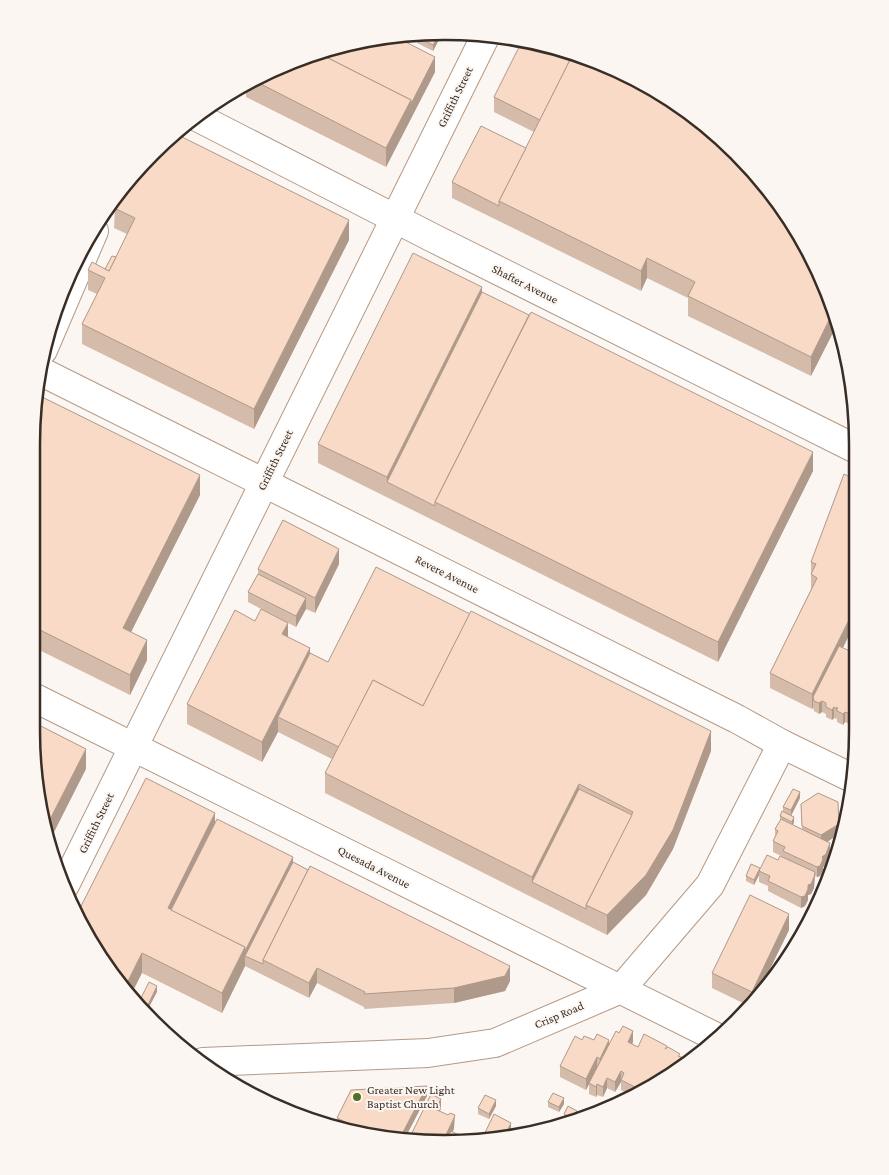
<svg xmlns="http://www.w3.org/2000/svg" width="889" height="1175" font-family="'Crimson Pro',serif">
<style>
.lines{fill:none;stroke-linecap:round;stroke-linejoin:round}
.minor-casing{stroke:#b49985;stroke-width:30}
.minor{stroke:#fff;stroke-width:28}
.wall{fill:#d5bbaa}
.shaded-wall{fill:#ae998b}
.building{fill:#f8dac6;stroke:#ae998b}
.poi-dot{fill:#546f23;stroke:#fcf6f2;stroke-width:2}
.labels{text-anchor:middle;stroke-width:4;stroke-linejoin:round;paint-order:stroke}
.street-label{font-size:12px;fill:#392e25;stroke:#fcf6f2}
.poi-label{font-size:12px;fill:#392e25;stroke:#fcf6f2;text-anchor:start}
.rim{fill:none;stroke:#392e25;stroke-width:2.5}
</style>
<rect width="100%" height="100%" fill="#fcf6f2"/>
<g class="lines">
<!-- minor casing -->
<g class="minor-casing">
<g id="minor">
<polyline points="197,117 433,238 854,448"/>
<polyline points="43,350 94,231"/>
<polyline points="40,371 737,719 782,744 854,779"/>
<polyline points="31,696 716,1037"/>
<polyline points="65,885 486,35"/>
<polyline points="203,1062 428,1053 495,1043 621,989 710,885 782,744"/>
</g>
</g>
<!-- minor -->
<use href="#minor" class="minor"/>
</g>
<!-- wall -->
<g class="wall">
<polygon points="441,32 441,36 433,51 417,43 417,37 418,35 417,34"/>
<polygon points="396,36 396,37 435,72 386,167 246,97 246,84 286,63"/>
<polygon points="613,68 674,101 826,287 811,376 688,316 688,298 647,278 641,291 452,198 452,182 526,148 534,132 494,112 494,97 613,71"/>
<polygon points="178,135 349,240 254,429 82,344 82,324 97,294 88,290 88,270 105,269 116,257 127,234 114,228 115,207 109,204 116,193"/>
<polygon points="482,292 813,471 718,662 318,463 318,444"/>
<polygon points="32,418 200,495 131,632 147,660 130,695 31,646"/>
<polygon points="854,479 854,642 851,640 851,631 843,648 854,653 854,730 850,728 850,724 845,722 843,725 837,722 837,718 837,719 834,718 832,720 826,717 826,714 822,712 819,714 814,711 813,707 812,709 770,688 770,673 811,590 811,562"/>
<polygon points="339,564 315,613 306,609 296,627 248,602 248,592 258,574 258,569"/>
<polygon points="288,637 310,653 328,662 711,751 673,849 646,895 607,935 325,793 325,773 332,759 278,732 262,762 187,724 187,704"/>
<polygon points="800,798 791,815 794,822 793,825 802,829 801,804 839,834 828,841 830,853 826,865 823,867 823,870 820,876 817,877 815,876 814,888 811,894 808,895 808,900 805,906 801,908 768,891 768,886 759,882 759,875 754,885 746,881 746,876 783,857 773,852 773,841 775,837 775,829 780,821 780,816 783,812 783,807"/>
<polygon points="215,822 293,862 510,981 505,991 454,1003 364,1009 364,1007 317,983 309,998 245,966 222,1013 142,973 87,937"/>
<polygon points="789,930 751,1007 712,988 712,973"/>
<polygon points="619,1033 633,1042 632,1044 638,1047 667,1048 680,1056 689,1061 692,1058 674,1074 631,1095 621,1090 621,1082 615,1092 607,1088 603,1097 597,1095 596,1097 589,1094 589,1084 586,1090 560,1077 560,1066 582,1040 594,1040 609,1043"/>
<polygon points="427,1096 405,1138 364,1136 337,1127 337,1118"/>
<polygon points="548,1102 564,1104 559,1112 548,1107"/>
<polygon points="496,1106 489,1119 478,1114 478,1108"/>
<polygon points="564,1114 577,1116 574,1122 571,1123 564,1120"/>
</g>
<!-- shaded-wall -->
<g class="shaded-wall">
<polygon points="441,32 441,36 433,51 433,45"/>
<polygon points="435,57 435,72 386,167 386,148 411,100"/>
<polygon points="349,220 349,240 254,429 254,409"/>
<polygon points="647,258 647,278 641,291 641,271"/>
<polygon points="482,287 482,307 387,482 387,497 387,477"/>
<polygon points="833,312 837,325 811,376 811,357"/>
<polygon points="813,452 813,471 718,662 718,642"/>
<polygon points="200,475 200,495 123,648 123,628"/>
<polygon points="339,549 339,564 315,613 315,598"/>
<polygon points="306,598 306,609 296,627 296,616"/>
<polygon points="854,610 854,625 816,702 813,697 813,707 812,709 812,694"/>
<polygon points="288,623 288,643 282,634"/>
<polygon points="147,640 147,660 130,695 130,675"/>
<polygon points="310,648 310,668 278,717 278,732 262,762 262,742"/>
<polygon points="822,701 822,712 819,714 819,703"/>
<polygon points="834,707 834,718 832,720 832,710"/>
<polygon points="845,712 845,722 843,725 843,714"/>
<polygon points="711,731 711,751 673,849 646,895 607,935 607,915"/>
<polygon points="86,749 86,769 48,844 45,838 44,831"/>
<polygon points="579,784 579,804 532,882 532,877"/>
<polygon points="800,792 800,798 791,816 791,810"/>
<polygon points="215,813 215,833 174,915 168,908"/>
<polygon points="794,817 794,822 792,827 792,822"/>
<polygon points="839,824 839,834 821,846 821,835"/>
<polygon points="830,843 830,853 826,865 823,867 823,870 820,876 817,877 817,867"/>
<polygon points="293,857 293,873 245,956 245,966 222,1013 222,993 245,947"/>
<polygon points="760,868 759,875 754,885 754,880"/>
<polygon points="815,872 814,888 811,894 808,895 808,900 805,906 801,908 801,897"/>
<polygon points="789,914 789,930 752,1006 752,992"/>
<polygon points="142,953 142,973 132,993 126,985"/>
<polygon points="510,966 510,981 505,991 454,1003 454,988"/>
<polygon points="317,968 317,983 309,998 309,983"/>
<polygon points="157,986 157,992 147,1011 146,1009"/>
<polygon points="633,1031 633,1042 628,1052 628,1042"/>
<polygon points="609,1040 609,1050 600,1069 600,1059"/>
<polygon points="597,1057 597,1068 586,1090 586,1079"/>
<polygon points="621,1071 621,1082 615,1092 615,1082"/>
<polygon points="607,1078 607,1088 603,1097 603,1087"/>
<polygon points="597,1084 597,1095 596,1097 596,1087"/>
<polygon points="427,1086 427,1096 405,1138 400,1138"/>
<polygon points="564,1098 564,1104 559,1112 559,1107"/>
<polygon points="441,1099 441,1109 435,1119 435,1109"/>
<polygon points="496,1100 496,1106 489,1119 489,1114"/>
<polygon points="577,1111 577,1116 573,1123 573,1119"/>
<polygon points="455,1115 454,1129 448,1141 443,1141"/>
<polygon points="511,1123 511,1133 510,1135 506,1133"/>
</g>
<!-- building -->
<g class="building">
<polygon points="440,32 433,45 417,37 419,34"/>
<polygon points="394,36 435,57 411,104 411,100 318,53 364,39"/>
<polygon points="523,39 573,54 540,120 494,97"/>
<polygon points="318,53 411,100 386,148 253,80 286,63"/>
<polygon points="573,54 587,58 622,75 623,74 674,101 736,152 788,215 826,287 833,312 811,357 688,296 695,282 647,258 641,271 499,201"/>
<polygon points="481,126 526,148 499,201 499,206 452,182"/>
<polygon points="178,135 349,220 254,409 82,324 105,278 88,270 92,262 109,271 135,218 114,208 126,184"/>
<polygon points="126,184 121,195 117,193"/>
<polygon points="413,253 482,287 387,477 318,444"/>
<polygon points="112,256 116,257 109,271 105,269"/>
<polygon points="482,292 529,315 435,502 435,506 387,482"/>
<polygon points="531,312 813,452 718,642 435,502"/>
<polygon points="36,394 200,475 123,628 147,640 130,675 32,626 32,418"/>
<polygon points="844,474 854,479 854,610 812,694 770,673 817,578 811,574 816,564 811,562"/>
<polygon points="283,520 339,549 315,598 258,569"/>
<polygon points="376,567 470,614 423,706 373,680 339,747 278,717 310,653 328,662"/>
<polygon points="258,574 306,598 296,616 248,592"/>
<polygon points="261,609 288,623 282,634 310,648 262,742 187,704 235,610 255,621"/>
<polygon points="471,611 711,731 673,830 646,875 607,915 586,905 633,812 579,784 532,877 325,773 373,680 423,706"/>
<polygon points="854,624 854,631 851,630"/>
<polygon points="839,646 854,653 854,720 850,717 850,714 845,712 843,714 837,711 837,707 837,709 834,707 832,710 826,707 826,703 822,701 819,703 814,701 813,697"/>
<polygon points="31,721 86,749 44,831 31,730"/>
<polygon points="146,778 215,813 168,908 245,947 222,993 142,953 126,985 87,937 77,914"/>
<polygon points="579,789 632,815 586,905 586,909 532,882"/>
<polygon points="793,789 800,792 791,810 783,807"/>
<polygon points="818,793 838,802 839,824 821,835 802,826 801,804"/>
<polygon points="782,811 794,817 792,822 780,816"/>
<polygon points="217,819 293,857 245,951 245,947 171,910"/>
<polygon points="781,819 830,843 826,854 822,857 823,859 820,866 817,867 783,851 785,847 773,841 778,831 775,829"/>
<polygon points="767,855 778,860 780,856 815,872 814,877 811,884 808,885 808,889 805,896 801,897 768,881 770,876 759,871"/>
<polygon points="293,862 308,870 263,960 263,964 245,956"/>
<polygon points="751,864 760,868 754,880 746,876"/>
<polygon points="310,866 510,966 505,976 454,988 364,994 365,992 317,968 309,983 263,960"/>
<polygon points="750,895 789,914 752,992 712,973"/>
<polygon points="149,982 157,986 146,1009 139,1002"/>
<polygon points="623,1026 633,1031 628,1042 638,1047 644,1034 667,1046 665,1049 668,1047 680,1054 678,1056 689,1061 690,1057 692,1058 674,1074 641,1090 621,1080 624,1073 621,1071 615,1082 607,1078 603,1087 597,1084 596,1087 589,1083 616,1031 619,1033"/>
<polygon points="597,1034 609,1040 600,1059 597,1057 586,1079 560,1066 575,1036 582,1040 584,1036 594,1040"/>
<polygon points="427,1086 400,1138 366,1136 368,1133 337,1118 351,1090"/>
<polygon points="553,1093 564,1098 559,1107 548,1102"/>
<polygon points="431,1094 441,1099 435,1109 448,1115 450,1113 455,1115 454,1118 443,1141 409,1139"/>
<polygon points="485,1095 496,1100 489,1114 478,1108"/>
<polygon points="568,1106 577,1111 573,1119 564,1114"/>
<polygon points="494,1114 511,1123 506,1133 511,1135 481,1141"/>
<polygon points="451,1131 468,1140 470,1136 476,1139 473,1142 471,1143 446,1141"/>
</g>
<!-- markers -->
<circle class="poi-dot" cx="357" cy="1097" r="5"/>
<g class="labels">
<!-- street labels -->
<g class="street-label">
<text transform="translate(455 97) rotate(-64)" y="4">Griffith Street</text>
<text transform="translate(525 284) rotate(27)" y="4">Shafter Avenue</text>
<text transform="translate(275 460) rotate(-64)" y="4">Griffith Street</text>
<text transform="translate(447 574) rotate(27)" y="4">Revere Avenue</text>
<text transform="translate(96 823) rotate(-64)" y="4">Griffith Street</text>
<text transform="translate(374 867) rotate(27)" y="4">Quesada Avenue</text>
<text transform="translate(559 1015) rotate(-23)" y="4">Crisp Road</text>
</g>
<!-- poi labels -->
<g class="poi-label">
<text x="367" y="1094">Greater New Light<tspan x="367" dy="14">Baptist Church</tspan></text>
</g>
</g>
<!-- crop -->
<path d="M0 0H889V1175H0ZM444 40H445A404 404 0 0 1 849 444V731A404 404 0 0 1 445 1135H444A404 404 0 0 1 40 731V444A404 404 0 0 1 444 40Z" fill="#fcf6f2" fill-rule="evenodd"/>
<path class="rim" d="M444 40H445A404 404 0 0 1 849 444V731A404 404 0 0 1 445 1135H444A404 404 0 0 1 40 731V444A404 404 0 0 1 444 40Z"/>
</svg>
